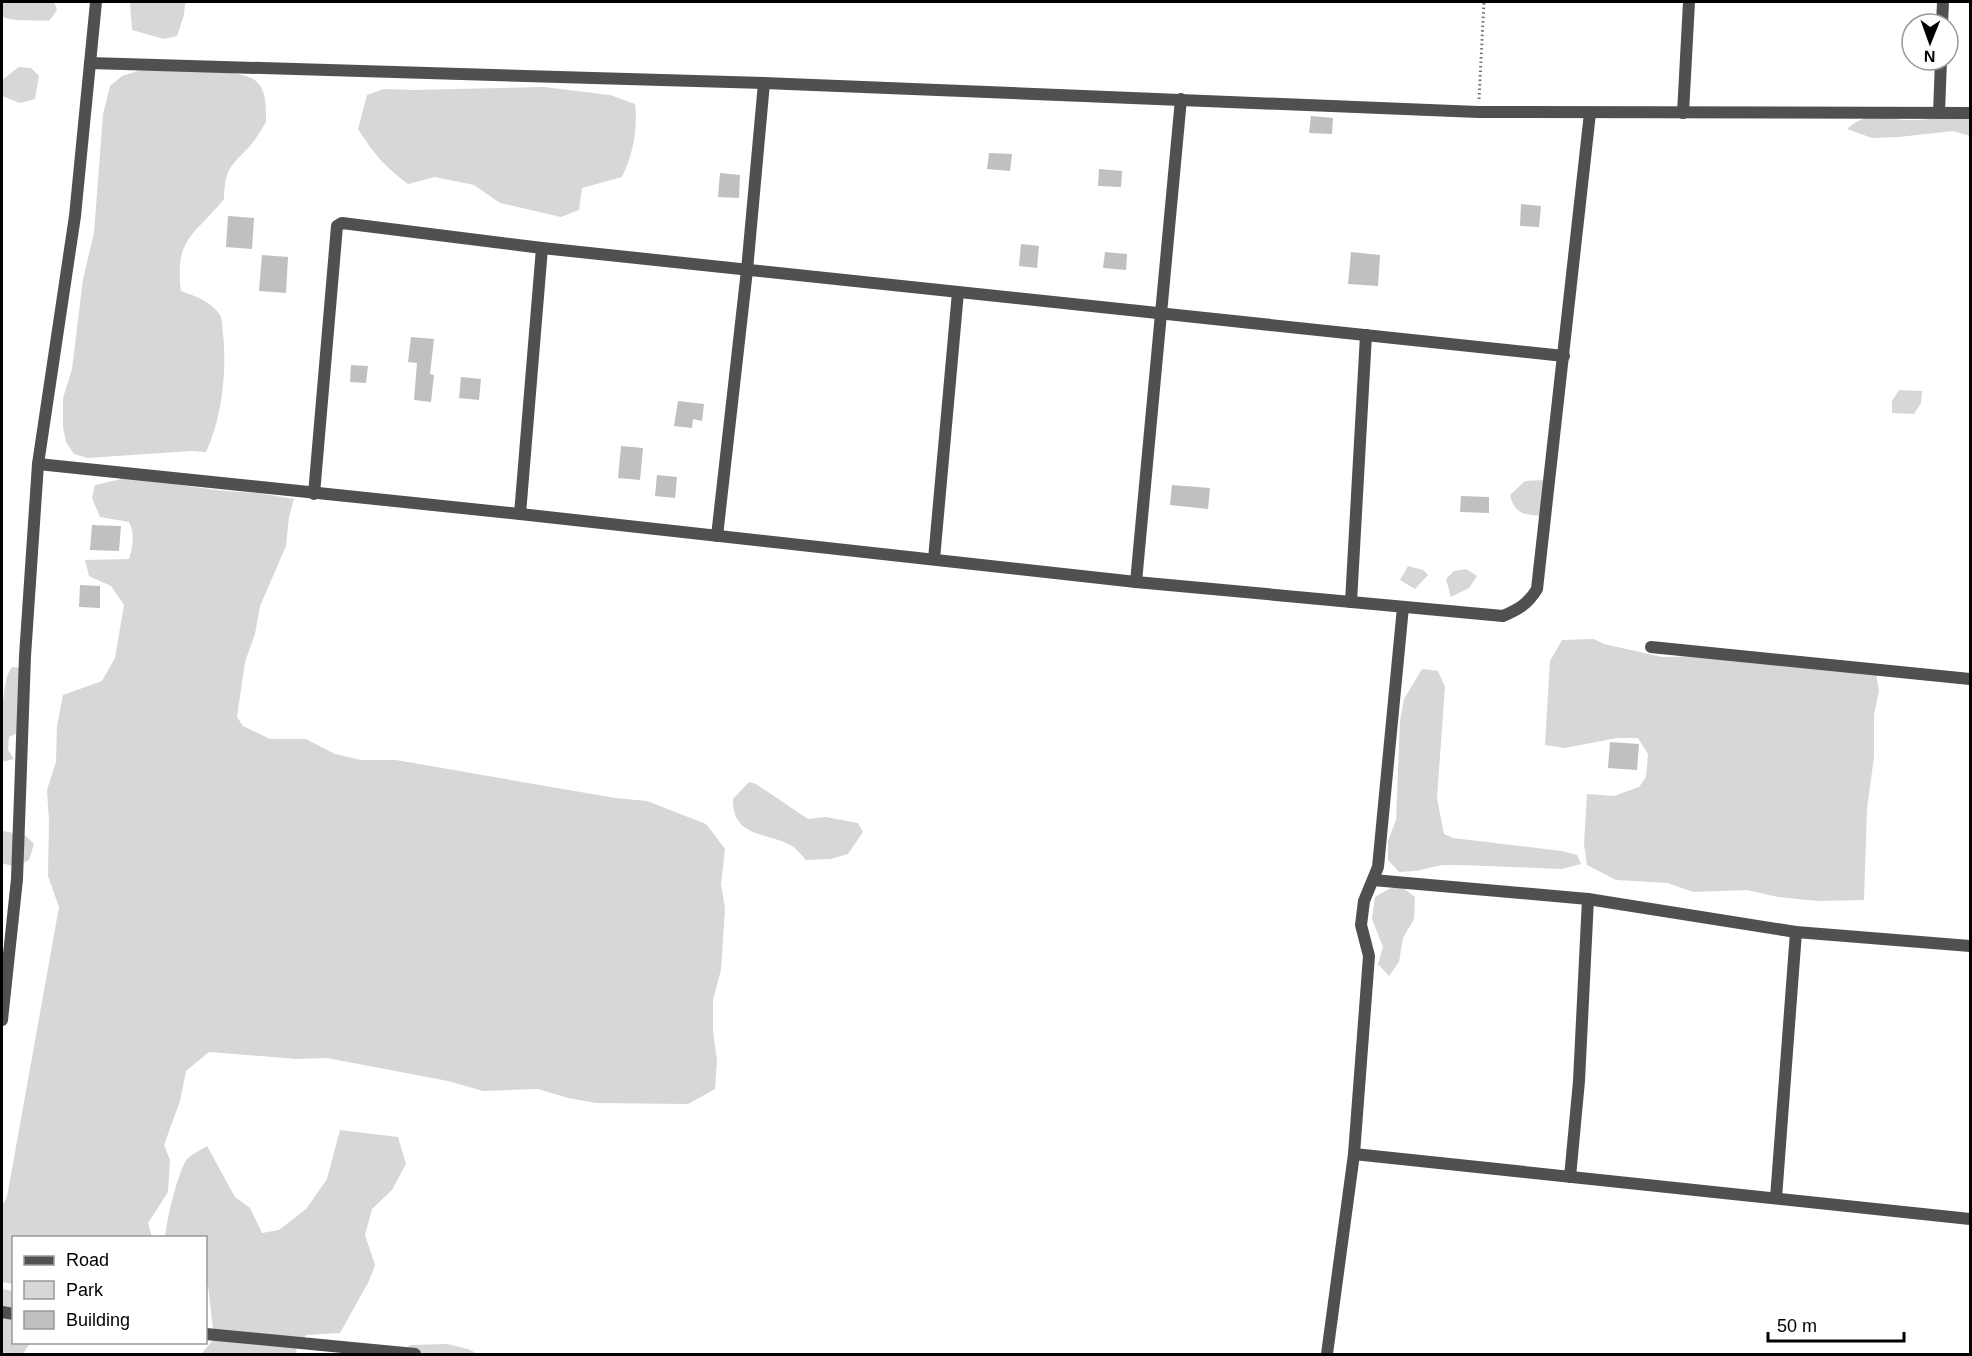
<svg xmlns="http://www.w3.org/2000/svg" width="1972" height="1356" font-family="Helvetica,sans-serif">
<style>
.green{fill:#d7d7d7}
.building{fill:#c0c0c0}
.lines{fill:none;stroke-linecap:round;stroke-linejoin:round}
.path{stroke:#727272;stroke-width:3;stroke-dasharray:1.5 3;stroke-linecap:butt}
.street{stroke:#505050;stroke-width:12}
</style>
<rect width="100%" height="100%" fill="#fff"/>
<!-- green -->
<g class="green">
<path d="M2 2H54L57 10 49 21C37 20 10 22 2 16Z"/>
<polygon points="130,2 188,2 185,4 184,15 177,36 164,39 132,30"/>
<polygon points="19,67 31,68 39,76 35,99 20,103 2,96 2,80"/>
<path d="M155 70C175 71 238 69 253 79 267 87 266 108 266 122 261 130 256 139 250 146 230 167 225 168 224 199 195 235 174 238 181 291 195 296 212 302 220 315 223 320 222 328 223 334 227 371 222 418 206 452L192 451 87 458 74 454 66 442 63 427V398L72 369 83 279 94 233 103 114 110 86 122 76 138 71Z"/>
<path d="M544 87 610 95 635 104C638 130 633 154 622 177L582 188 579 210 561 217 500 203 474 185 435 177 408 184C383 165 375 155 358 129L367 95 384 89 414 90Z"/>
<path d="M1970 114V136L1953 131 1899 137 1872 138 1847 129C1869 108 1889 121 1914 120 1933 120 1952 115 1970 114Z"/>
<polygon points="1899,390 1922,391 1921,403 1914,414 1892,413 1892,401"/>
<path d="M126 478 225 491 258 493 294 499 289 517 286 546 260 606 255 634 245 662 237 717 243 726 270 739H306L335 754 361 760H396L615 798 647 801 706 824 725 849 721 884 725 908 721 970 713 1000V1031L717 1060 715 1089 688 1104 596 1103 568 1098 538 1089 483 1091 448 1081 327 1058 296 1059 209 1052 186 1071 180 1101 164 1145 170 1160 168 1192 148 1223 152 1237 14 1238 13 1284 2 1282V1206L7 1197 59 907 48 876 49 821 47 790 56 762 57 726 63 695 102 681 115 658 124 605 111 586 89 576 85 560 129 559C133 546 135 534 129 522L100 517 92 498 95 485Z"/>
<path d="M1543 480 1548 491 1544 516C1525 515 1515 515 1510 495L1525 481Z"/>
<polygon points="1408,566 1423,570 1428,575 1415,589 1400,580"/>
<polygon points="1466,569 1477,576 1469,588 1451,597 1446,579 1454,571"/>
<polygon points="1594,639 1604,644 1662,657 1784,655 1876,673 1879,691 1874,715 1874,757 1867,809 1864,900 1818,901 1778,897 1747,890 1693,892 1668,883 1616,880 1587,865 1584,844 1587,794 1614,796 1639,787 1646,777 1648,754 1638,738 1617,738 1565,748 1545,745 1550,661 1562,640"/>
<path d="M12 667 22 668V731L9 737 8 750 14 759 2 762C2 742 0 679 12 667Z"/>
<polygon points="1422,669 1438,671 1445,687 1437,798 1444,834 1453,838 1562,851 1577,855 1581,864 1562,869 1459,865 1442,865 1416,871 1399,872 1388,860 1388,841 1396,820 1400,721 1404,699"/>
<path d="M749 782 756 784 808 819 826 817 858 823 863 832 848 854 831 859 806 860C802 856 797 849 792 846 769 832 732 839 733 799Z"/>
<polygon points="3,831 25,835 34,844 29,860 15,867 2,863 2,832"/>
<polygon points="1398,884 1415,897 1414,919 1403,938 1399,962 1389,976 1378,964 1383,947 1372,919 1375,897"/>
<path d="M340 1130 398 1137 406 1164 392 1190 372 1209 365 1235 375 1265 369 1281 340 1333 306 1335 296 1348 297 1354H201L214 1339 208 1285 206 1281V1238H165C166 1222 178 1171 187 1159 192 1154 201 1150 207 1146L235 1197 250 1208 262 1233 279 1230 306 1209 327 1179Z"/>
<polygon points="2,1289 13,1291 14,1342 30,1343 23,1354 2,1354"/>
<polygon points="447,1344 468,1349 478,1354 400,1354 410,1345"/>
</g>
<!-- building -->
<g class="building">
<polygon points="1311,116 1333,118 1332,134 1309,133"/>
<polygon points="989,153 1012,154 1010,171 987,169"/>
<polygon points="1099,169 1122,171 1121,187 1098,186"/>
<polygon points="720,173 740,175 739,198 718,197"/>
<polygon points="1521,204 1541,206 1539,227 1520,226"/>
<polygon points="228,216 254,218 252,249 226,247"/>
<polygon points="1021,244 1039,246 1037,268 1019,266"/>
<polygon points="1105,252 1127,254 1126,270 1103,268"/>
<polygon points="1351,252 1380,255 1378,286 1348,284"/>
<polygon points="262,255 288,257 286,293 259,291"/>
<polygon points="411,337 434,339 430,374 434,375 431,402 414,400 417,363 408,362"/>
<polygon points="351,365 368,366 366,383 350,382"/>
<polygon points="461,377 481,379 479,400 459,398"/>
<polygon points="678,401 704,404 702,421 693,419 692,428 674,426"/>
<polygon points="621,446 643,448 640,480 618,478"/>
<polygon points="657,475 677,477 675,498 655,496"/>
<polygon points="1172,485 1210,488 1208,509 1170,505"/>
<polygon points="1461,496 1489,497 1489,513 1460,512"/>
<polygon points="92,525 121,526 119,551 90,550"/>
<polygon points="80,585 100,586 100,608 79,607"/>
<polygon points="1610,742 1639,744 1637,770 1608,768"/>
</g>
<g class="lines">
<!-- path -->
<polyline class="path" points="1479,99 1484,2"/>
<!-- street -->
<g class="street">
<polyline points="1942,24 1943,2"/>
<polyline points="90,63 764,83 1478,112 1970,113"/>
<polyline points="1683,113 1689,2"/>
<polyline points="1939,113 1941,60"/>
<path d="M38 464 520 514 1136 582 1503 616C1519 609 1528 604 1537 589L1590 113"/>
<polyline points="314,494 337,226 342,223 542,248 1564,356"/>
<polyline points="520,514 542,248"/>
<polyline points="717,536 747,270 764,83"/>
<polyline points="934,559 958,292"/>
<polyline points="1136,582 1181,99"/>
<polyline points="1351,602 1366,335"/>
<polyline points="1651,647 1970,679"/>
<polyline points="1373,880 1588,899 1796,932 1970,946"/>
<polyline points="2,1020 17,879 25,656 38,464 75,216 96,2"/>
<polyline points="1354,1154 1970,1219"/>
<polyline points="1570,1177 1579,1081 1588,899"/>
<polyline points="1776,1198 1796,932"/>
<polyline points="2,1312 14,1314"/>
<polyline points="206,1334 415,1354"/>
<polyline points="1327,1354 1354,1154 1369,956 1361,925 1364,901 1378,867 1403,607"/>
</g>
</g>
<!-- border -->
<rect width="1972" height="1356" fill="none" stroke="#000000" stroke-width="6"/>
<!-- legend -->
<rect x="12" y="1236" width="195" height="108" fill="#ffffff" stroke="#999999" stroke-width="1.5"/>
<rect x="24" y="1256" width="30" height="9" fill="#505050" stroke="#999999" stroke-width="1.5"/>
<text x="66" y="1266" font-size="18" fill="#000000">Road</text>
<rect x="24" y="1281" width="30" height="18" fill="#d7d7d7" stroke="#999999" stroke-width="1.5"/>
<text x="66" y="1296" font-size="18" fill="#000000">Park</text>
<rect x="24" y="1311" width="30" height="18" fill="#c0c0c0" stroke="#999999" stroke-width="1.5"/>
<text x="66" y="1326" font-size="18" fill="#000000">Building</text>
<!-- north arrow -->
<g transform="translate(1930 42) rotate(181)"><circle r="28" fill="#ffffff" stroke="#999999" stroke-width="1.5"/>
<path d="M0-4.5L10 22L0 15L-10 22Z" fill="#000000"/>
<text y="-9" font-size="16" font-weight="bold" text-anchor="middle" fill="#000000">N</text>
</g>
<!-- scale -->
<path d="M1768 1332v9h136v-9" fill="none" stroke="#000000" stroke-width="3"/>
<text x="1777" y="1332" font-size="18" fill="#000000" stroke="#ffffff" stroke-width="4.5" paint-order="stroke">50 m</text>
</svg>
